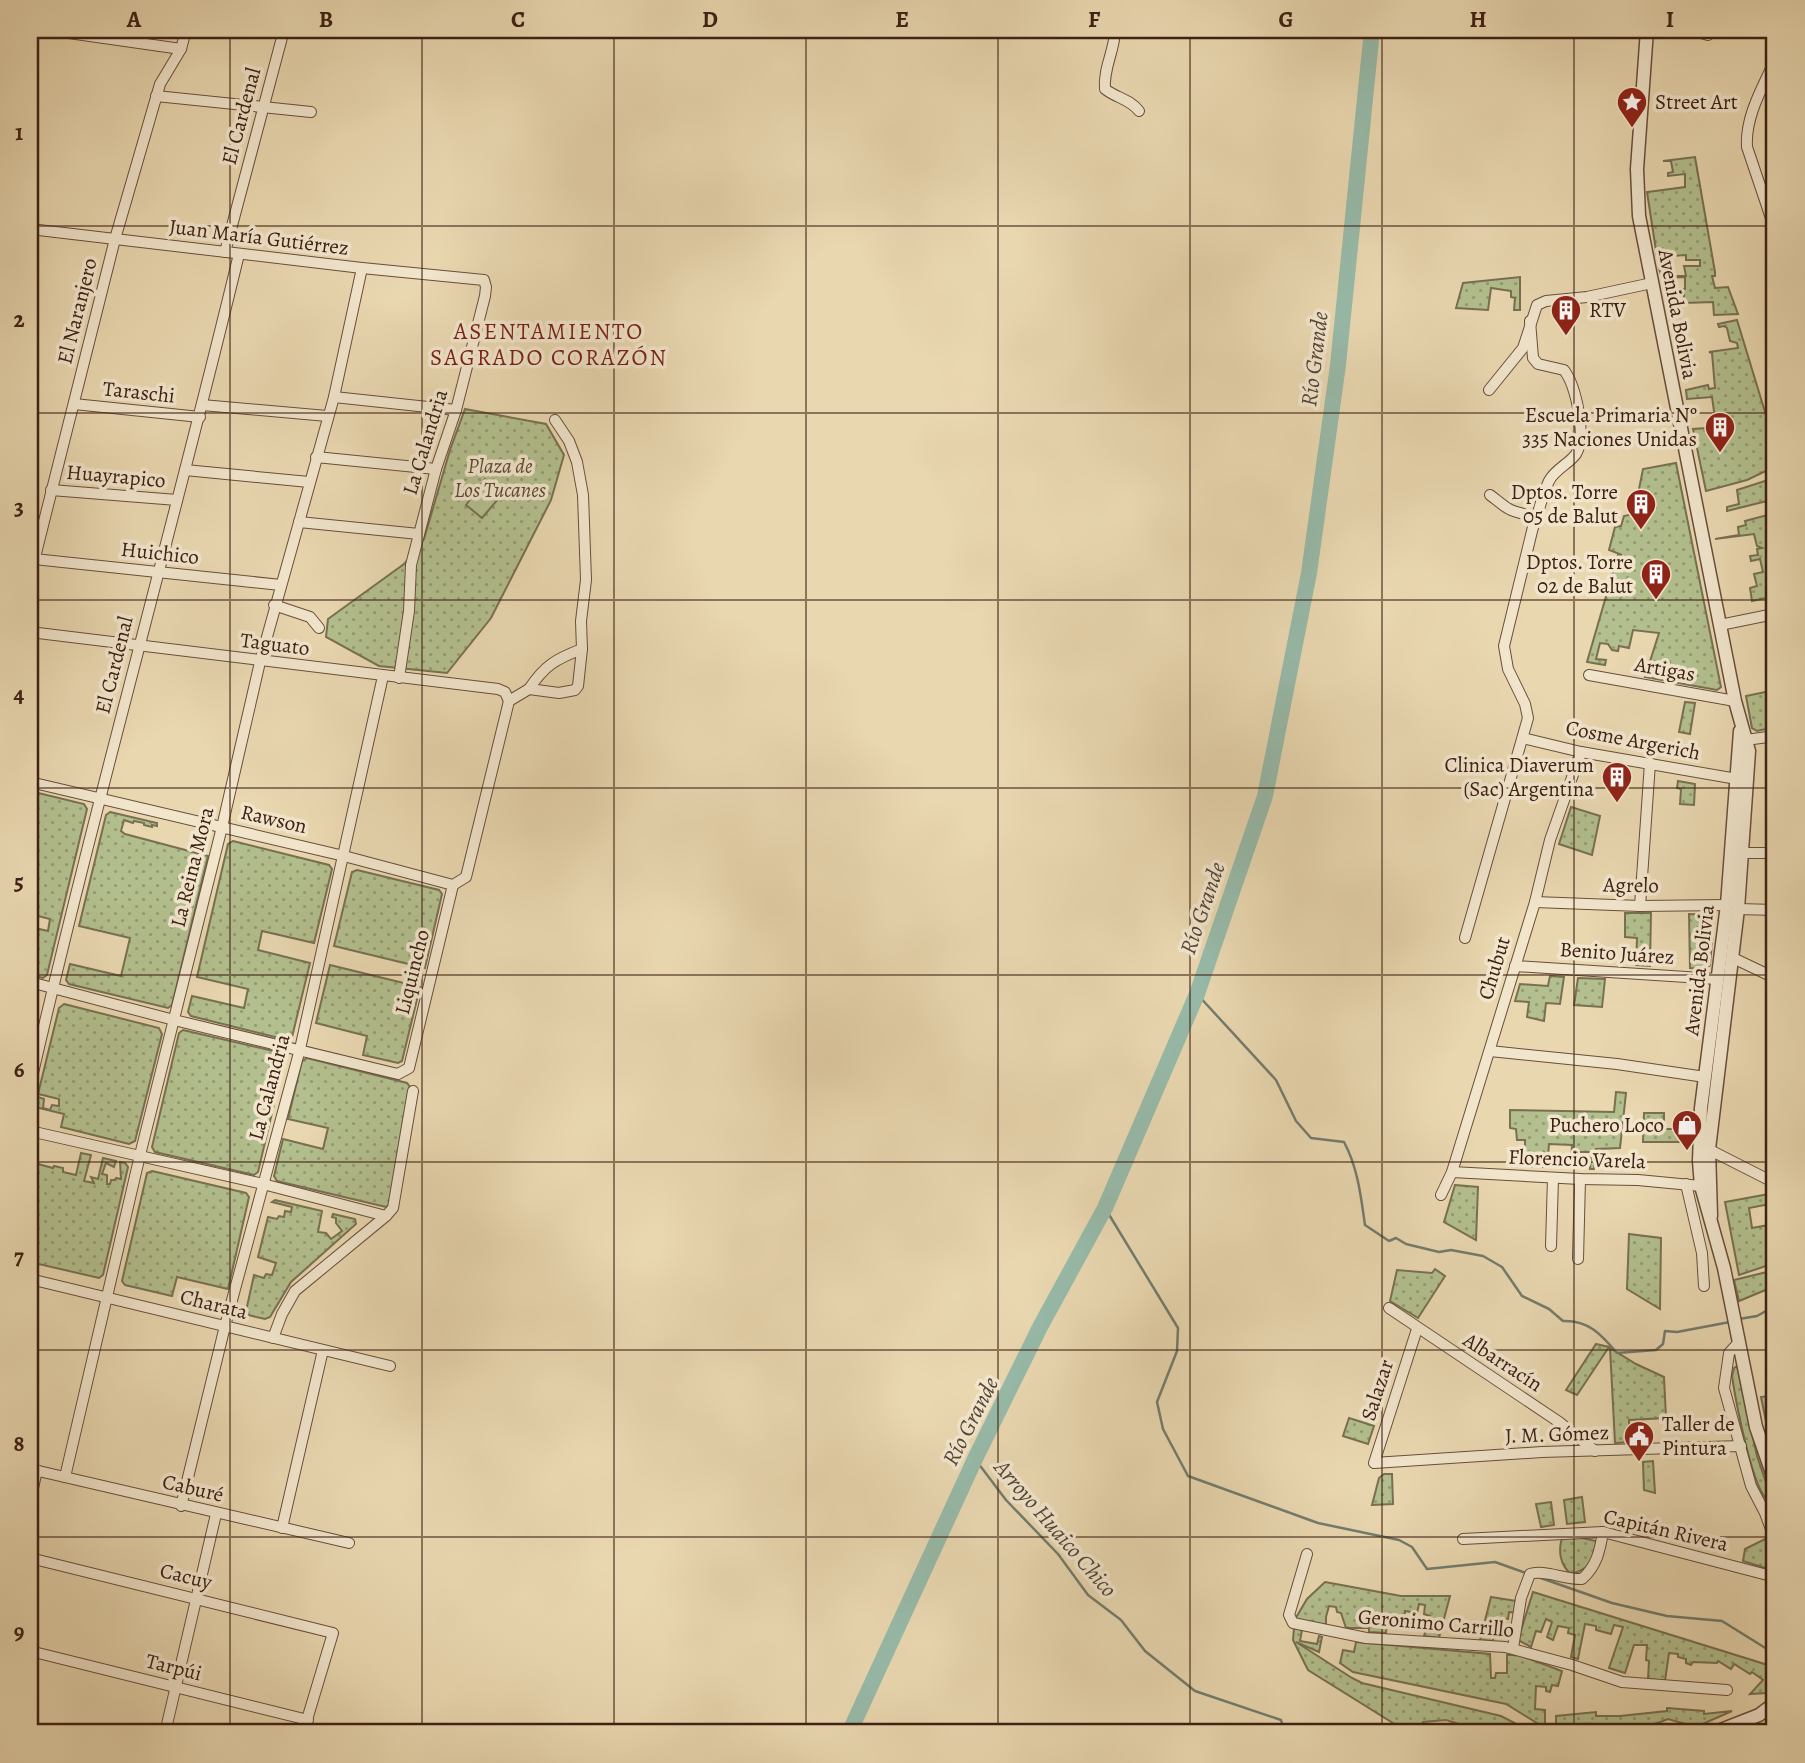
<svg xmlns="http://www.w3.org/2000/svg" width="1805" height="1763" font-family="Alegreya,serif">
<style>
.green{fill:url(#green-dots);stroke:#787051;stroke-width:2}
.pitch{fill:#b3bf8e;stroke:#787051;stroke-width:2}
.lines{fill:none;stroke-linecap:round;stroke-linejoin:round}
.stream{stroke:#737c6d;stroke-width:2.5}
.river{stroke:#97baa9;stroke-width:16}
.minor-casing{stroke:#694e3b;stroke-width:12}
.tertiary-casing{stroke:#694e3b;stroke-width:15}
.minor{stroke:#f1e5cc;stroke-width:10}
.tertiary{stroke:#f1e5cc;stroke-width:12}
.grid{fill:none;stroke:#3e2014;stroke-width:2;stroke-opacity:0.55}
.labels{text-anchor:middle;stroke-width:7;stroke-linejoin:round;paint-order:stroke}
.poi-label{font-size:21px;fill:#3e2014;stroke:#f1e5cc;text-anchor:end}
.street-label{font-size:21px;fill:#3e2014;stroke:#f1e5cc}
.park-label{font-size:21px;font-style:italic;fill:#5b4832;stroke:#f1e5cc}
.neighbourhood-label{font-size:23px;letter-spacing:2px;fill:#7a1f14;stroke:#f1e5cc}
.water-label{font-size:23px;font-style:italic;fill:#544639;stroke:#f1e5cc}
.neatline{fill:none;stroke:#3e2014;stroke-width:2.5}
.grid-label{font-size:23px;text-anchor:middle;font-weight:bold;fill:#3e2014}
</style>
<defs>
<pattern id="green-dots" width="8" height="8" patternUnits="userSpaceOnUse" patternTransform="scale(1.75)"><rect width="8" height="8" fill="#b3bf8e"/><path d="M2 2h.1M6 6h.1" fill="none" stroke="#939b73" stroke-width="1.8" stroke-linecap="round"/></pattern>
</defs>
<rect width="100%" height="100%" fill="#e9d7b0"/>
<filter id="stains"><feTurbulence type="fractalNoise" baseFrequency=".00286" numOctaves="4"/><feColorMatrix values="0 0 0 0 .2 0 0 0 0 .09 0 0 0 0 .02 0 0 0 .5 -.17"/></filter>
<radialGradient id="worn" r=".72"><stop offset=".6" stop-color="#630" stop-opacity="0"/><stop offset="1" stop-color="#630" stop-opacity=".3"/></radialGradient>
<!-- green -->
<g class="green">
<polygon points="1695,157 1715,272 1715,276 1712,276 1715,288 1728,287 1738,314 1714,315 1713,302 1684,303 1684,293 1679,293 1679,290 1685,289 1685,277 1662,278 1659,268 1666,267 1667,276 1686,276 1684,266 1700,266 1700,260 1686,260 1686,255 1657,257 1647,192 1685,187 1685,174 1668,176 1668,173 1673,172 1671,161 1663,161"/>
<polygon points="1520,277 1520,310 1514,310 1515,298 1511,297 1511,291 1491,288 1488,310 1456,308 1463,283"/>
<polygon points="1737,320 1773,438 1770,469 1747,480 1706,491 1693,429 1721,427 1721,418 1715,418 1712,397 1687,399 1686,390 1708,385 1709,389 1715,388 1712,353 1709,352 1738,348 1737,343 1730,341 1727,328 1724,326 1719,327 1718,324"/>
<polygon points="465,409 546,424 564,455 551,500 491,618 447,673 379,666 326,637 328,619 404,564 424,539 450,450"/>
<polygon points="1676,463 1721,687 1717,690 1645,677 1659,633 1633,630 1629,648 1619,646 1618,651 1612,650 1608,644 1600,643 1596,659 1606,660 1605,665 1587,662 1618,555 1622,555 1609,550 1615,527 1621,526 1624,516 1634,514 1643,469"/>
<polygon points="1771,479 1775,499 1727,511 1727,507 1739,504 1737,490"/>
<polygon points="1775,513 1775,596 1752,601 1750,588 1757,586 1754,574 1763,572 1760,559 1751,561 1750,556 1758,555 1757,549 1762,548 1757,546 1754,534 1715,539 1739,535 1738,527 1746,525 1745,521"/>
<polygon points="1775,690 1775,727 1757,731 1752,728 1746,696"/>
<polygon points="1685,702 1695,703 1690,734 1679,732"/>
<polygon points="1678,781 1695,784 1694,805 1680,804 1681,789 1677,788"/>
<polygon points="30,791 84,804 87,809 47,975 43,978 30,975 30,923 34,924 31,934 36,936 39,929 48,931 50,919 30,914"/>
<polygon points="1571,807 1600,816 1592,855 1559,844"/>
<polygon points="110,812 157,823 157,826 152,825 152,827 144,825 144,823 134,821 133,823 124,820 121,831 125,834 208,856 172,1005 168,1008 69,984 66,980 70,964 121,976 130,938 79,926 106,815"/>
<polygon points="233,841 329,865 332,869 314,943 262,931 258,950 310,963 292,1037 287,1040 191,1016 188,1012 192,996 244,1008 248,989 197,977 228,844"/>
<polygon points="357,870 439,890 442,894 425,968 334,946 352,872"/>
<polygon points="1625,913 1651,913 1650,966 1636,965 1637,938 1625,937"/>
<polygon points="1689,914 1709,915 1714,920 1710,965 1706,969 1690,968"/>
<polygon points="330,965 420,987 402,1061 398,1063 363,1055 367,1036 316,1023"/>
<polygon points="1550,976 1564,977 1560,1004 1546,1003 1544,1021 1527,1017 1529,1002 1515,1001 1520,984 1548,986"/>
<polygon points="1578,978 1605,979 1602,1007 1574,1005"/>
<polygon points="64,1004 159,1028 162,1034 135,1141 129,1144 61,1127 64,1114 35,1107 38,1097 44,1099 43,1108 50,1110 52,1105 59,1106 59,1099 38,1094 59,1008"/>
<polygon points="183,1030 282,1053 285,1058 258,1172 254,1175 155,1152 152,1147 179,1033"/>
<polygon points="307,1058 407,1083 410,1087 391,1204 386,1207 277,1181 274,1176 283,1139 323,1149 328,1128 288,1119 302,1061"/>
<polygon points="1616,1092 1626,1093 1620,1148 1596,1149 1594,1169 1590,1169 1591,1152 1578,1152 1577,1168 1571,1168 1572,1145 1549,1144 1547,1167 1525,1166 1525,1140 1517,1140 1516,1129 1510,1128 1510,1110 1614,1112"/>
<polygon points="1644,1113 1664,1113 1664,1123 1660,1123 1660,1129 1690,1129 1689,1142 1643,1142"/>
<polygon points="81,1153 91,1155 84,1181 94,1183 91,1177 98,1179 103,1158 116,1161 114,1167 106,1163 102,1174 107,1175 107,1184 110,1184 111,1180 115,1180 116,1178 121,1179 120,1162 125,1163 128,1167 103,1275 99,1278 30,1262 30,1157 30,1162 35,1161 34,1168 36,1169 38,1164 53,1168 54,1166 63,1168 63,1172 76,1175"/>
<polygon points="152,1171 246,1193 249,1197 228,1289 177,1277 172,1296 125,1285 122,1281 147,1173"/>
<polygon points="1455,1185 1478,1187 1476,1240 1444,1222"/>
<polygon points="1769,1194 1770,1204 1749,1208 1752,1228 1774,1224 1775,1263 1739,1275 1725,1202"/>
<polygon points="275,1200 322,1211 318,1232 326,1233 331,1239 342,1231 336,1223 336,1218 332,1217 333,1214 355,1219 356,1224 291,1282 270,1317 265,1319 248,1315 246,1311 254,1275 264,1278 266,1274 272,1275 276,1263 258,1257 268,1217 277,1219 279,1216 284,1217 285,1211 291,1212 292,1207 272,1202"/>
<polygon points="1629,1234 1661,1238 1660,1309 1627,1289"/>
<polygon points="1435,1269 1445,1276 1418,1318 1390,1301 1397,1270 1432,1273"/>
<polygon points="1775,1270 1775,1286 1739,1301 1734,1280"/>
<polygon points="1596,1344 1609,1347 1577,1395 1566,1390"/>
<polygon points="1610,1348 1636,1364 1664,1377 1666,1418 1629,1420 1630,1442 1615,1443"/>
<path d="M1737 1366 1757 1456 1771 1497 1769 1501C1753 1494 1735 1397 1732 1376L1734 1368Z"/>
<polygon points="1349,1418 1374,1426 1368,1444 1343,1436"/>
<polygon points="1653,1461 1655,1493 1644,1490 1643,1462"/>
<polygon points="1384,1474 1392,1474 1393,1504 1372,1505 1379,1478"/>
<polygon points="1582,1497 1585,1522 1567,1524 1564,1500"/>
<polygon points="1551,1502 1554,1525 1541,1527 1536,1504"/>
<path d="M1577 1537 1596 1541C1597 1559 1588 1570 1571 1574 1560 1565 1558 1551 1562 1538Z"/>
<polygon points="1765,1539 1775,1561 1775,1571 1743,1561 1745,1549"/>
<polygon points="1325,1582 1401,1596 1450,1596 1439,1638 1424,1636 1430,1616 1424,1614 1425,1605 1419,1604 1417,1613 1405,1611 1404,1622 1394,1623 1394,1618 1389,1618 1387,1622 1386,1633 1369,1632 1369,1628 1346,1628 1341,1613 1337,1612 1336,1607 1329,1606 1326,1617 1326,1627 1294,1621 1307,1599"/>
<polygon points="1533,1592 1771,1666 1775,1670 1775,1681 1766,1693 1750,1694 1763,1680 1752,1672 1750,1674 1734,1664 1731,1669 1718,1661 1717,1663 1693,1662 1691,1665 1686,1663 1686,1659 1678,1657 1678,1654 1669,1653 1665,1681 1648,1679 1649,1661 1646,1660 1647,1645 1634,1645 1625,1673 1609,1668 1623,1627 1614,1625 1611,1634 1596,1630 1596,1626 1585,1624 1578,1659 1571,1657 1575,1635 1568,1633 1569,1628 1558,1626 1553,1640 1547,1637 1552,1622 1546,1619 1541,1632 1536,1631 1531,1647 1518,1640"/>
<polygon points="1491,1597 1523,1602 1521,1613 1509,1612 1508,1619 1497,1618 1493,1641 1480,1640"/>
<polygon points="1294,1628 1302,1630 1300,1641 1317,1644 1319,1636 1322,1637 1319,1652 1296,1642 1352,1678 1362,1683 1501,1716 1534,1733 1488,1733 1446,1720 1423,1722 1422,1733 1409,1733 1308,1670 1293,1640"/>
<polygon points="1356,1642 1490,1654 1491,1678 1495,1678 1496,1673 1507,1673 1507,1655 1519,1655 1562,1671 1558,1686 1552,1685 1550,1692 1546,1691 1546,1687 1536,1686 1535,1709 1545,1710 1545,1728 1506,1704 1353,1672 1340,1663 1343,1650 1354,1652"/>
<path d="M1667 1708 1704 1711V1714L1732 1711 1696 1727 1668 1719C1638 1733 1609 1722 1578 1724 1568 1724 1563 1734 1553 1733L1556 1727V1716L1596 1712V1716H1620L1667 1711Z"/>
</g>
<!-- pitch -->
<g class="pitch">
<polygon points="485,479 504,492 482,518 466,505"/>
<polygon points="1775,1395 1775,1452 1769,1436 1761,1397"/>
</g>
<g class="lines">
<!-- stream -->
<g class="stream">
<path d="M1197 994 1276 1080 1296 1121 1311 1138 1344 1142C1358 1168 1361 1197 1365 1225L1389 1241 1396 1238 1406 1244 1439 1252 1451 1250 1483 1256 1502 1267 1522 1296 1549 1309 1563 1321C1588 1320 1601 1334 1617 1353L1656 1350 1663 1344 1665 1331 1677 1332 1730 1322"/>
<polyline points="1105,1208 1178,1328 1177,1351 1157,1402 1163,1429 1188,1476 1318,1523 1399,1540 1412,1547 1427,1569 1495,1562 1526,1573"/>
<polyline points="1739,1319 1757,1316 1775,1306"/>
<polyline points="975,1459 1006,1500 1058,1554 1088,1595 1121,1620 1145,1651 1195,1691 1281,1720 1284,1730 1324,1731 1325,1733"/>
<polyline points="1538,1577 1612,1603 1667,1616 1722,1621 1775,1654"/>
</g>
<!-- river -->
<polyline class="river" points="849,1733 975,1459 1040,1327 1105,1208 1197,994 1265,796 1309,573 1338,365 1372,30"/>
<!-- minor casing -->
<g class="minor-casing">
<g id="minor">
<polyline points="48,30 181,49"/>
<path d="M1115 30C1115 50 1103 68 1105 89 1116 98 1130 99 1139 111"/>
<polyline points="1691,30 1708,35"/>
<path d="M1775 60C1763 87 1745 116 1747 147L1775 230"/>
<polyline points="156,96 311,112"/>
<polyline points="30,229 362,268 484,280 486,287 485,296 456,410 436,469 411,565 409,611 399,678"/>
<polyline points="225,252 284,30"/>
<path d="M1530 321 1533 358 1538 364 1564 370C1576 386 1587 436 1576 454 1569 464 1555 469 1549 481 1542 495 1539 512 1533 527"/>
<polyline points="1489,390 1523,348 1537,305 1546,301 1587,297 1652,283"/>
<polyline points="334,397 456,410"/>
<polyline points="74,404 200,417"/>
<polyline points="202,405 327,416"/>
<polyline points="316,457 436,469"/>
<polyline points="185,470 309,482"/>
<polyline points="51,490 177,500"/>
<polyline points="299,522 419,534"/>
<polyline points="34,559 281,585"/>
<polyline points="30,577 115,239 160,84 181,49 186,30"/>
<polyline points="274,605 310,617 319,628"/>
<polyline points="1720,625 1774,614 1775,619"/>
<polyline points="30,632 498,689 505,692 509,701"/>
<polyline points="1589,675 1735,701"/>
<path d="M529 689C545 665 556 659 582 649"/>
<polyline points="509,701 529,689 559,693 575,690 578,686 582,649 581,621 586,580 583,495 577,462 569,441 555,420"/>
<polyline points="1523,738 1581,752 1737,779"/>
<polyline points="1746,740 1775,736"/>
<polyline points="30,782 344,856 453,885 466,877 509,701"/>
<polyline points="1742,853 1775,853"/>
<polyline points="1535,902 1640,906 1727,905"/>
<polyline points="1640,906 1650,763"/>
<polyline points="1738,909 1775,910"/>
<path d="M1465 938 1528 718 1525 704 1508 669 1504 646 1533 527C1532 513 1523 515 1511 510 1504 507 1497 500 1490 495"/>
<polyline points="1733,958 1775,978"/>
<polyline points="1515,966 1717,979"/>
<polyline points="30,982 174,1020 398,1074 409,1068 453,885"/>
<polyline points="1490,1051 1617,1064 1705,1077"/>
<path d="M30 1086C94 807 172 532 239 254"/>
<polyline points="30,1131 263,1184 386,1216 393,1208 413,1091"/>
<polyline points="1775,1147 1771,1180 1775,1202"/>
<polyline points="1706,1148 1775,1183"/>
<polyline points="1452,1172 1580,1179 1638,1180 1701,1186"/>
<polyline points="1686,1184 1702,1253 1704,1286"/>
<polyline points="1441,1195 1452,1172 1535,902 1550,840 1581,752"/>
<polyline points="1551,1246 1553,1178"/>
<polyline points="1578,1259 1580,1179"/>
<polyline points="30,1279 390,1366"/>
<polyline points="1389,1308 1559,1422 1595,1451"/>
<polyline points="1417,1329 1374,1463 1542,1452 1741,1446"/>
<polyline points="273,1338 282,1314 295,1291 386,1216"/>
<polyline points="1739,1342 1729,1353 1724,1388 1751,1486 1765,1513 1775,1540"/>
<polyline points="30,1469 349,1543"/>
<polyline points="65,1477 140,1155 222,827 260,662 334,397 362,268"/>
<polyline points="30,1502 37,1470"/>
<polyline points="181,1506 225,1326 300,1049 383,676"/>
<polyline points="282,1528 323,1350"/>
<polyline points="1463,1539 1603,1532 1775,1577"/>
<polyline points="1307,1554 1289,1615 1293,1623 1366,1638 1505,1647 1572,1665 1622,1682 1727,1690"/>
<polyline points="30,1558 333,1633 303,1733"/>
<path d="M1513 1648 1521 1598 1530 1574C1543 1569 1566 1580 1582 1579 1597 1566 1600 1550 1603 1532"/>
<polyline points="30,1651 308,1720"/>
<polyline points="165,1733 216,1514"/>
<polyline points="1466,1733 1483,1733"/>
</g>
</g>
<!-- tertiary casing -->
<g class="tertiary-casing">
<g id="tertiary">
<polyline points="1647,30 1637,169 1639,216 1735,701 1749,751 1738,909 1709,1149 1711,1216"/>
<polyline points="1740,731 1727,905 1701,1108 1699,1161 1701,1186 1724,1268 1756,1427 1775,1482"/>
<polyline points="1713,1733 1759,1715 1775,1703"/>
</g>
</g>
<!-- minor -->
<use href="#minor" class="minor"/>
<!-- tertiary -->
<use href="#tertiary" class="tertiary"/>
</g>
<!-- grid -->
<path class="grid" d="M230 30V1733M422 30V1733M614 30V1733M806 30V1733M998 30V1733M1190 30V1733M1382 30V1733M1574 30V1733M30 226H1775M30 413H1775M30 600H1775M30 788H1775M30 975H1775M30 1162H1775M30 1350H1775M30 1537H1775"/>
<!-- icons -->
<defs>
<g id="sight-pin" transform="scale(1.575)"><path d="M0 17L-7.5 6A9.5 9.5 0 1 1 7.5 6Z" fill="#8f2418" stroke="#f1e5cc"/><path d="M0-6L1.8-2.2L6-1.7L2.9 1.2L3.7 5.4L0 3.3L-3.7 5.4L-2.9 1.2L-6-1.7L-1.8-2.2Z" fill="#fff"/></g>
<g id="building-pin" transform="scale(1.575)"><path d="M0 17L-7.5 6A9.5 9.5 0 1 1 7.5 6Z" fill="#8f2418" stroke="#f1e5cc"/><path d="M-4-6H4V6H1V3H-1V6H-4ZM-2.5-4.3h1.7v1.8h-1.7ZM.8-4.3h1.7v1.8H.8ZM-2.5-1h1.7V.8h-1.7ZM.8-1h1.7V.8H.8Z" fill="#fff"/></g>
<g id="shop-pin" transform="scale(1.575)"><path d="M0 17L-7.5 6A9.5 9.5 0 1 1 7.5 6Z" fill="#8f2418" stroke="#f1e5cc"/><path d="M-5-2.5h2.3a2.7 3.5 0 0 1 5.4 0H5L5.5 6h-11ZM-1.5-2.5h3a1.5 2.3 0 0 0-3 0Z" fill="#fff"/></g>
<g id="civic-pin" transform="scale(1.575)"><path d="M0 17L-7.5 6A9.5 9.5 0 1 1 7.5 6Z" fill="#8f2418" stroke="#f1e5cc"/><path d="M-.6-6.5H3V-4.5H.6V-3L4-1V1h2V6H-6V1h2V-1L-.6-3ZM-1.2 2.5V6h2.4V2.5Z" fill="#fff"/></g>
</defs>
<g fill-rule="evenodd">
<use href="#sight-pin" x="1632" y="102"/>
<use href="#building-pin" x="1566" y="310"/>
<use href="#building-pin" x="1720" y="427"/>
<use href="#building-pin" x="1641" y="504"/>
<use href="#building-pin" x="1656" y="574"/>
<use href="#building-pin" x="1617" y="777"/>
<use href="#shop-pin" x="1687" y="1125"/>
<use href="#civic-pin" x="1639" y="1436"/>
</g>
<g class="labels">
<!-- poi labels -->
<g class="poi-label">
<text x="1655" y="109" text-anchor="start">Street Art</text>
<text x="1589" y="317" text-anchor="start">RTV</text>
<text x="1697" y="422">Escuela Primaria Nº<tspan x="1697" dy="24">335 Naciones Unidas</tspan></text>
<text x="1618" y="499">Dptos. Torre<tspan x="1618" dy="24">05 de Balut</tspan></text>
<text x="1633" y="569">Dptos. Torre<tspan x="1633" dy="24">02 de Balut</tspan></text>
<text x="1594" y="772">Clinica Diaverum<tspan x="1594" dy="24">(Sac) Argentina</tspan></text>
<text x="1664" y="1132">Puchero Loco</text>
<text x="1662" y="1431" text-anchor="start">Taller de<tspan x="1662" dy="24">Pintura</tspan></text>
</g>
<!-- street labels -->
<g class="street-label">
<text transform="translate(241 116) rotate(-75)" y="7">El Cardenal</text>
<text transform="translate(259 237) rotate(7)" y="7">Juan María Gutiérrez</text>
<text transform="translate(77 311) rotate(-76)" y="7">El Naranjero</text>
<text transform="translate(1678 314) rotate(79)" y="7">Avenida Bolivia</text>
<text transform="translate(139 392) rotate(6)" y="7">Taraschi</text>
<text transform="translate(425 442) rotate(-73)" y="7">La Calandria</text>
<text transform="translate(116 476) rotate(5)" y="7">Huayrapico</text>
<text transform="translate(160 553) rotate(6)" y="7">Huichico</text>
<text transform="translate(275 644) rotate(7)" y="7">Taguato</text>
<text transform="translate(114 665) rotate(-76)" y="7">El Cardenal</text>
<text transform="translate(1665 669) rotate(10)" y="7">Artigas</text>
<text transform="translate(1633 740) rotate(11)" y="7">Cosme Argerich</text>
<text transform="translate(274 819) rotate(13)" y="7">Rawson</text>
<text transform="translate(192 867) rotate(-76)" y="7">La Reina Mora</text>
<text transform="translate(1631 885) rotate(1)" y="7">Agrelo</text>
<text transform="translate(1617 953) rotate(4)" y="7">Benito Juárez</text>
<text transform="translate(1494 968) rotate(-73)" y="7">Chubut</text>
<text transform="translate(1699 970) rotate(-83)" y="7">Avenida Bolivia</text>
<text transform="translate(412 972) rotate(-76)" y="7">Liquincho</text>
<text transform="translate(269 1087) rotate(-75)" y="7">La Calandria</text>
<text transform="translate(1577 1159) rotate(2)" y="7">Florencio Varela</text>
<text transform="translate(214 1304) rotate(14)" y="7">Charata</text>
<text transform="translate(1503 1362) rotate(33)" y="7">Albarracín</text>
<text transform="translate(1377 1390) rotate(-72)" y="7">Salazar</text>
<text transform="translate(1557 1434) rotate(-2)" y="7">J. M. Gómez</text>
<text transform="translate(193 1488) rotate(13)" y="7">Caburé</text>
<text transform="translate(1666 1530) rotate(13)" y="7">Capitán Rivera</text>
<text transform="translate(186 1576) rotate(14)" y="7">Cacuy</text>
<text transform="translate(1436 1623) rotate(5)" y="7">Geronimo Carrillo</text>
<text transform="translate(174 1667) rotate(14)" y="7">Tarpúi</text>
</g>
<!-- park labels -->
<g class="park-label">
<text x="500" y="473">Plaza de<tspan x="500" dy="24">Los Tucanes</tspan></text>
</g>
<!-- neighbourhood labels -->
<g class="neighbourhood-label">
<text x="549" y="339">ASENTAMIENTO<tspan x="549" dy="26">SAGRADO CORAZÓN</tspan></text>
</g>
<!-- water labels -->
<g class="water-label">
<text transform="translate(1314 359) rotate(-83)" y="8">Río Grande</text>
<text transform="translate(1202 908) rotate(-71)" y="8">Río Grande</text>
<text transform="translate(970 1421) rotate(-63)" y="8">Río Grande</text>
<text transform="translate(1056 1528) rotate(49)" y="8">Arroyo Huaico Chico</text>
</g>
</g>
<!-- margin -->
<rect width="1805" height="1763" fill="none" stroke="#e9d7b0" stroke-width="77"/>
<rect x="38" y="38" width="1728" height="1686" class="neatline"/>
<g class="grid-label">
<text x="134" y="27">A</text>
<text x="326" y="27">B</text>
<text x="518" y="27">C</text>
<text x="710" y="27">D</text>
<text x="902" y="27">E</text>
<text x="1094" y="27">F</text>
<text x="1286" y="27">G</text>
<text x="1478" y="27">H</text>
<text x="1670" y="27">I</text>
<text x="19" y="140">1</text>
<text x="19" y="327">2</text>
<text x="19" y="515">3</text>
<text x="19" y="702">4</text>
<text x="19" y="889">5</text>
<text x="19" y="1077">6</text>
<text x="19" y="1264">7</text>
<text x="19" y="1451">8</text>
<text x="19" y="1639">9</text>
</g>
<rect width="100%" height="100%" filter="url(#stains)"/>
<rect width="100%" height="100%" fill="url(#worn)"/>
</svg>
